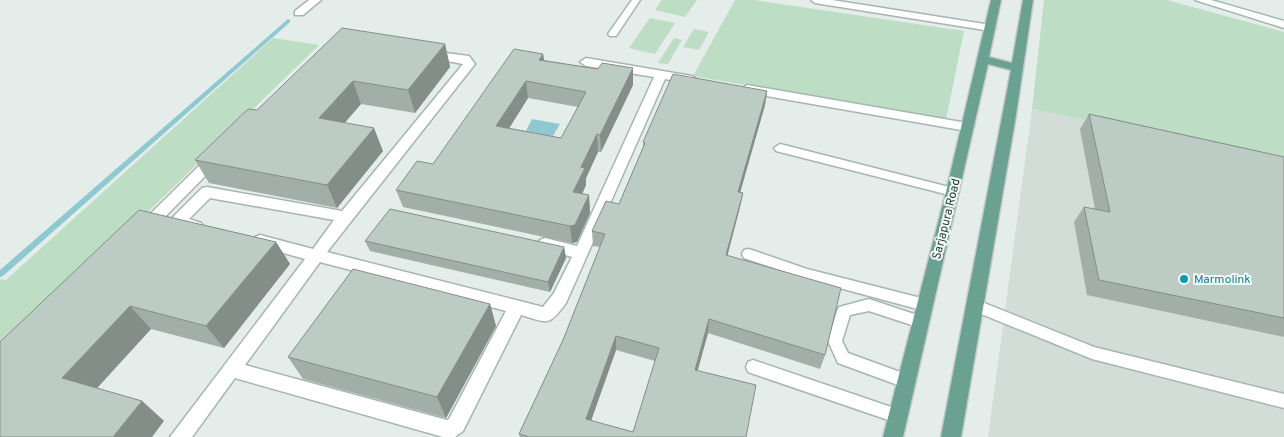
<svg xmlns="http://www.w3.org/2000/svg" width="1284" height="437" font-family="Overpass,sans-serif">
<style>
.built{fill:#d2ddd8}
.green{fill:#bdddc5}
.water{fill:#8ec8d0}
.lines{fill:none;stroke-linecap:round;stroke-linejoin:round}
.stream{fill:#8ec8d0;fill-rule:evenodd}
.lane-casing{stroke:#a7b5b0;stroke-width:3}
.street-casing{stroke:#a7b5b0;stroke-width:3}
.secondary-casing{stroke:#a2b8b0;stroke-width:3}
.primary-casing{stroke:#c2c9c7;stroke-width:3}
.lane{fill:#fff;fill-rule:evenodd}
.street{fill:#fff;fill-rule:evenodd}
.secondary{fill:#fff;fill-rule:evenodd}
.primary{fill:#6aa191;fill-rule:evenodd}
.wall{fill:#a2afa9;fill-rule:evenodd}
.shaded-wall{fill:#848e89}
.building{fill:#bccbc4;stroke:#848e89;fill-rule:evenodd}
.culture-dot{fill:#0f9aa8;stroke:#f4f9f7;stroke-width:2}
.labels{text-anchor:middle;stroke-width:4;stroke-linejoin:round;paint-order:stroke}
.street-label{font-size:12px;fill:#243e36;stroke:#f4f9f7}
.culture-label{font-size:12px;fill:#0d838f;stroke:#f4f9f7;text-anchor:start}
</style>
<rect width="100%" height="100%" fill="#e4ede9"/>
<!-- built -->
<polygon class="built" points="1032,109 1284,162 1284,437 988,437"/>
<!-- green -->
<g class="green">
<polygon points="662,0 697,0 685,17 655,10"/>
<polygon points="735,0 754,0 964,31 946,120 693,76"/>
<polygon points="1044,0 1167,0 1284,32 1284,162 1032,109"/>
<polygon points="650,18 675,23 655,54 629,48"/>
<polygon points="694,29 709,32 699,50 683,47"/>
<polygon points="273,38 319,45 0,356 0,279 6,280"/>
<polygon points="674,38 682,40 668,64 658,63"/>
</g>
<!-- water -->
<polygon class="water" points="532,119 560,124 553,136 526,131"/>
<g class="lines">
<!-- stream -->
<polygon class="stream" points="288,19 291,21 290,22 3,276 0,277 0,270"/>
<!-- lane casing -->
<g class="lane-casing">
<g id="lane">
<polygon points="632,0 640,0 616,36 610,36 608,34"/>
<polygon points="811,0 832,0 991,25 996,28 991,31 815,3"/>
<polygon points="780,144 953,188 959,192 953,196 776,151 774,148"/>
<polygon points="749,249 807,269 925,299 930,301 932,305 930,309 925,311 806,279 744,258 742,254 744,250"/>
<polygon points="869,299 926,318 928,322 926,326 921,328 869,311 850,315 842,341 848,353 911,376 914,381 911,386 906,388 838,363 828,341 837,311 839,307"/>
<polygon points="974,299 1094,347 1284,394 1284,408 1092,359 969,309 967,305 969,301"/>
<polygon points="753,360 897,409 903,411 905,416 903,421 897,423 748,372 746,367 748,362"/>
</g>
</g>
<!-- street casing -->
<g class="street-casing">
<g id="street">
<polygon points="309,0 321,0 303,15 295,15 295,11"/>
<path d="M430 51 469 56 475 64 327 252 543 307 554 293 572 257 540 248 537 244 540 240 545 238 577 246 654 77 586 66 580 62 586 58 692 76 698 80 692 84 665 79 566 303C548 327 549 323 521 315L463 431 455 437H443L235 378 192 437H170L305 259 255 245 252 241 255 237 260 235 313 249 334 220 210 198 189 219 201 223 204 227 201 231 196 233 176 227 172 219 175 215 202 188 207 187 342 211 463 64 426 57V53ZM320 262 506 311 449 419 447 420 245 365Z"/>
<polygon points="747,85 967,123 974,127 967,131 743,92 741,89"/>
<polygon points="216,152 221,154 223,157 221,160 149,233 139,233 136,229 139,225 211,154"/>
</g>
</g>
<!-- secondary casing -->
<g class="secondary-casing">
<polygon id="secondary" points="1195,0 1211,0 1284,21 1284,28"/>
</g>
<!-- primary casing -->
<g class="primary-casing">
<polygon id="primary" points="991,0 1001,0 989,57 1012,63 1023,0 1033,0 1016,115 961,437 941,437 1011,70 988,64 903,437 883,437 946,192"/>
</g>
<!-- lane -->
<use href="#lane" class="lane"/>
<!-- street -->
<use href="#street" class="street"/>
<!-- secondary -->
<use href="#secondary" class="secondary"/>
<!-- primary -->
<use href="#primary" class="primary"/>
</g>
<!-- wall -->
<g class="wall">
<polygon points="445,44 450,67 415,113 361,104 345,122 383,151 337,208 209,183 195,160 257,110"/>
<path d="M543 54 544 60 598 69 633 68V85L601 152H598L586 178V185L582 194 589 195 590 213 577 242 572 243 403 207 396 190 433 164ZM528 98 578 107 561 138 509 128Z"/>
<path d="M767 91 765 105 740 192 743 193 740 207 727 255 825 355 820 369 708 333 697 371 746 437H520L519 434 563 340 600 247 593 246 592 231 619 204 643 148V142ZM616 350 655 361 633 432 591 421Z"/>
<polygon points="1089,114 1284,157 1284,337 1087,295 1074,222 1084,207 1095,209 1080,129"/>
<polygon points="139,210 276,242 290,264 224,348 151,329 97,388 142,401 164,421 0,437"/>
<polygon points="365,241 564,247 566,258 550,292 370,251"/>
<polygon points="490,304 496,326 446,418 303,379 288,357"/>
</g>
<!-- shaded-wall -->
<g class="shaded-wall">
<polygon points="445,44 450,67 415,113 408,90"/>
<polygon points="543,54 546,71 539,60"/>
<polygon points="633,68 633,85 601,152 600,135"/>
<polygon points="353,81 361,104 329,141 319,118"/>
<polygon points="526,81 528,98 500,143 496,126"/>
<polygon points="767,91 765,105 736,207 738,192"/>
<polygon points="374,128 383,151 337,208 327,185"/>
<polygon points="597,134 598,152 586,178 586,185 575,210 573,192 581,167"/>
<polygon points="743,193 740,207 724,269 726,255"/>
<polygon points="589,195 590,213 577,242 572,243 570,226"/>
<polygon points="276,242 290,264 224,348 206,326"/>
<polygon points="564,247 566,258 550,292 548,282"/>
<polygon points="490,304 496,326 446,418 437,397"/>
<polygon points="130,306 151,329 87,399 62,378"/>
<polygon points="709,319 708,333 694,384 695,370"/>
<polygon points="616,336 616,350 587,432 586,419"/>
<polygon points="142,401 164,421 152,437 113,437"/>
</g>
<!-- building -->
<g class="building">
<polygon points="342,28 445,44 408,90 353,81 319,118 374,128 327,185 195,160 248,109 257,110"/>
<path d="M514 49 543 54 539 60 598 69 602 63 633 68 600 135 597 134 581 167 585 168 573 192 589 195 575 225 570 226 396 190 417 161 433 164ZM526 81 586 92 561 138 496 126Z"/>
<path d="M673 74 767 91 738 192 743 193 726 255 841 288 825 355 709 319 695 370 756 385 746 437H527V436L519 434 563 340 605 234 592 231 606 201 619 204 645 143 643 142ZM616 336 659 348 633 432 586 419Z"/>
<polygon points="1089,114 1284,157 1284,318 1099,280 1084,207 1110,212"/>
<polygon points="390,209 564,247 548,282 365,241"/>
<polygon points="139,210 276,242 206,326 130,306 62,378 142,401 113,437 0,437 0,342"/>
<polygon points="353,269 490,304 437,397 288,357"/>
</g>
<!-- markers -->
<circle class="culture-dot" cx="1184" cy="279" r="5"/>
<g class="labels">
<!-- street labels -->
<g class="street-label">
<text transform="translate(946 219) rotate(-76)" y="4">Sarjapura Road</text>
</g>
<!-- culture labels -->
<g class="culture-label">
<text x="1194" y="283">Marmolink</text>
</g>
</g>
</svg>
